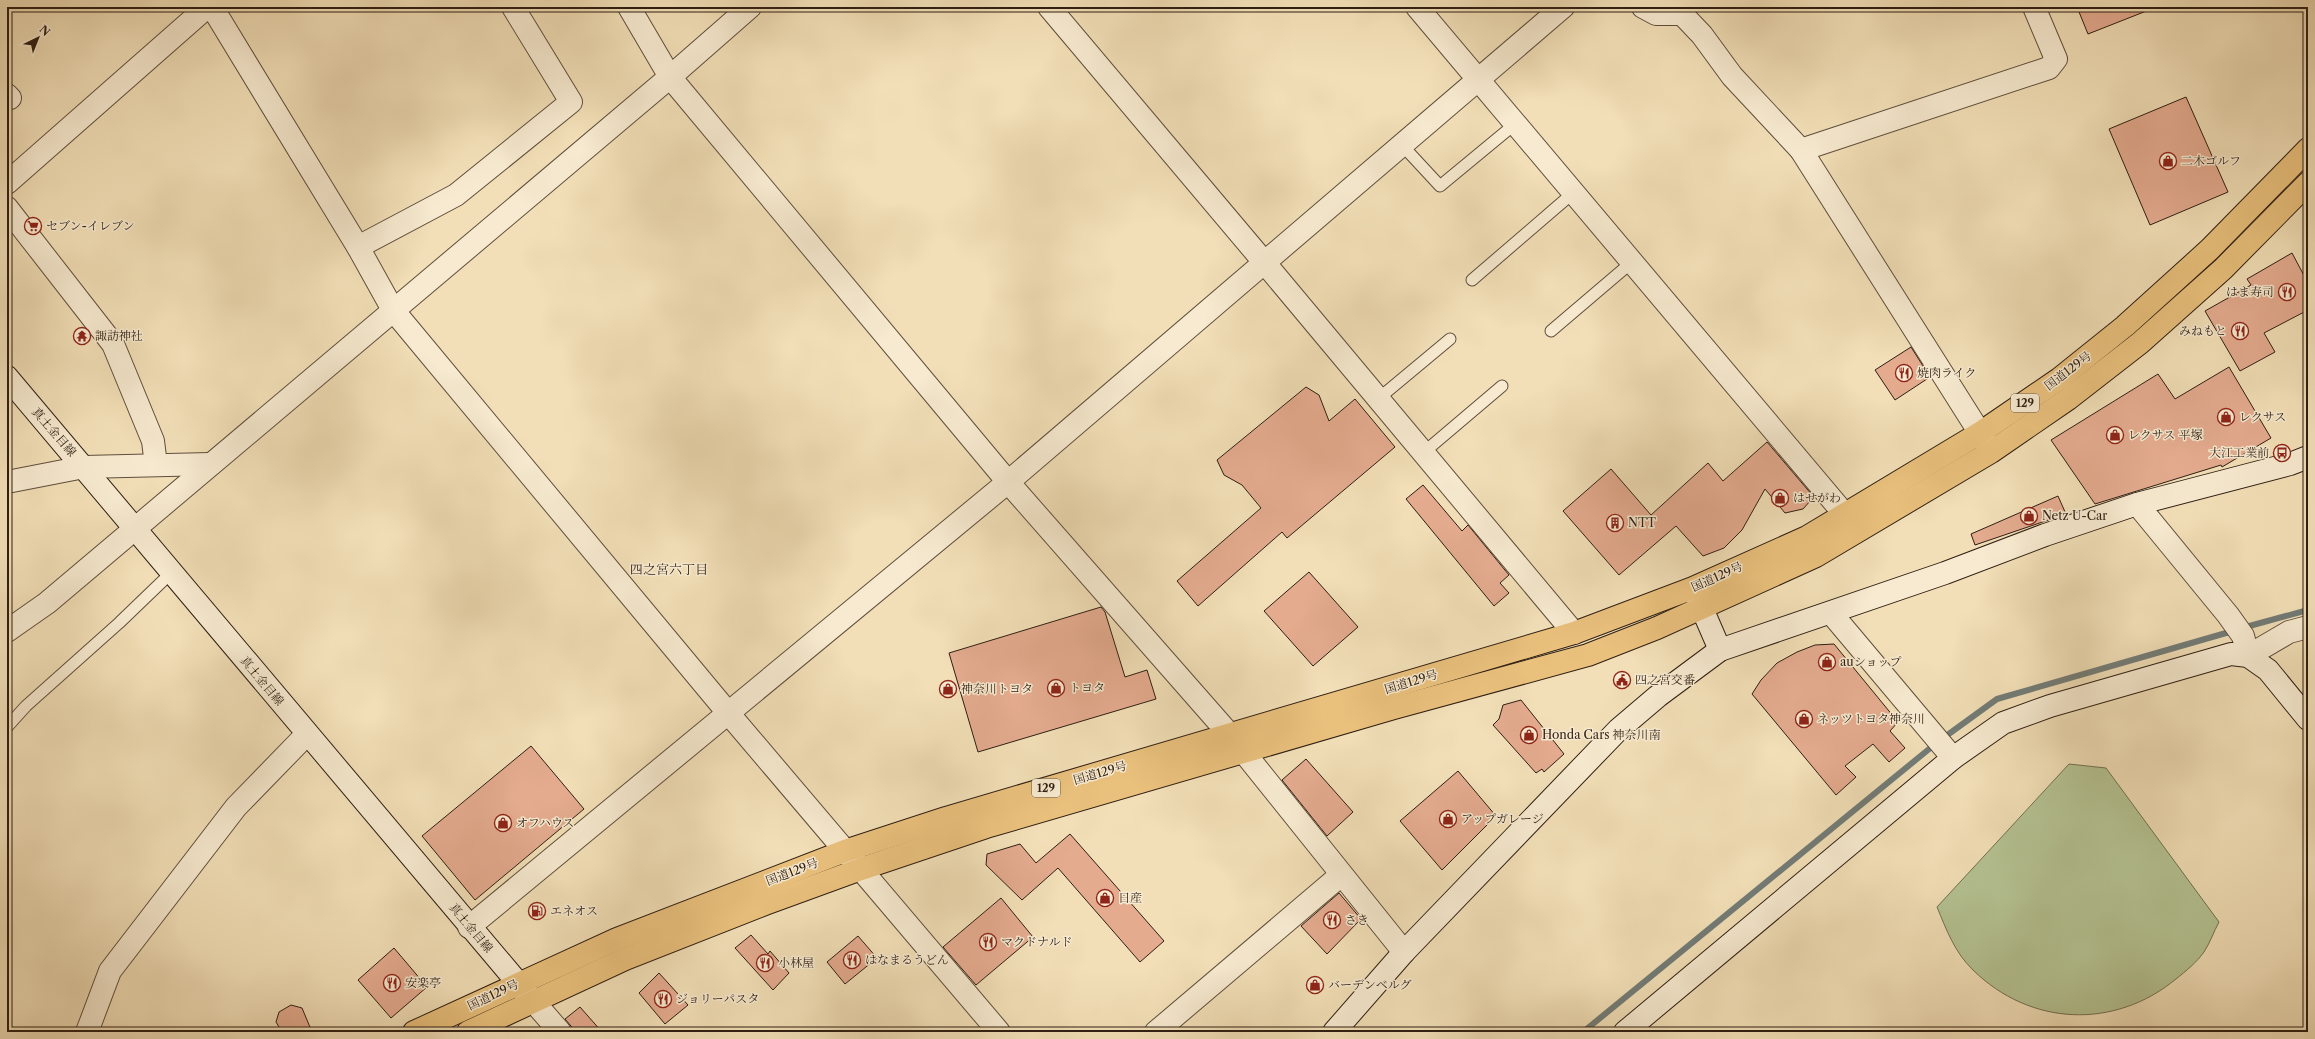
<svg xmlns="http://www.w3.org/2000/svg" width="2315" height="1039" font-family="'Libre Caslon Text','Noto Serif JP',serif">
<style>
.green{fill:#b5c393;stroke:#727053}
.lines{fill:none;stroke-linecap:round;stroke-linejoin:round}
.stream{stroke:#727c77;stroke-width:6}
.building{fill:#e4ab8f;stroke:#2e1e13}
.lane-casing{stroke:#5f4e3c;stroke-width:13}
.street-casing{stroke:#5f4e3c;stroke-width:24}
.secondary-casing{stroke:#2e1e13;stroke-width:24}
.highway-casing{stroke:#2e1e13;stroke-width:24}
.lane{stroke:#f7ead0;stroke-width:11}
.street{stroke:#f7ead0;stroke-width:22}
.secondary{stroke:#f7ead0;stroke-width:22}
.highway{stroke:#e9c07c;stroke-width:22}
.labels{text-anchor:middle;stroke-width:3;stroke-linejoin:round;paint-order:stroke}
.shield{fill:#f7ead0;stroke:#6a5b4c;stroke-width:1}
.shield-label{font-size:11px;font-weight:bold;fill:#2e1e13}
.poi-label{font-size:12px;fill:#2e1e13;stroke:#f7ead0;text-anchor:start}
.street-label{font-size:12px;fill:#2e1e13;stroke:#f7ead0}
.neighbourhood-label{font-size:13px;fill:#2e1e13;stroke:#f7ead0}
</style>
<rect width="100%" height="100%" fill="#f2dfb7"/>
<filter id="stains"><feTurbulence type="fractalNoise" baseFrequency=".005" numOctaves="4"/><feColorMatrix values="0 0 0 0 .2 0 0 0 0 .09 0 0 0 0 .02 0 0 0 .5 -.17"/></filter>
<radialGradient id="worn" r=".72"><stop offset=".6" stop-color="#630" stop-opacity="0"/><stop offset="1" stop-color="#630" stop-opacity=".3"/></radialGradient>
<!-- green -->
<path class="green" d="M2069 764 2106 768 2219 922C2214 931 2210 943 2204 952 2197 962 2186 971 2176 979 2114 1030 2030 1026 1973 970 1955 953 1946 929 1937 907Z"/>
<g class="lines">
<!-- stream -->
<g class="stream">
<polyline points="2242,628 2308,610"/>
<polyline points="1946,736 1997,699 2233,631"/>
<polyline points="1583,1032 1934,745"/>
</g>
</g>
<!-- building -->
<g class="building">
<polygon points="2077,7 2154,7 2154,8 2088,34"/>
<polygon points="2186,97 2228,192 2150,225 2109,129"/>
<polygon points="2292,253 2308,283 2308,310 2264,333 2275,352 2240,371 2205,311 2251,285 2247,279"/>
<polygon points="1911,347 1930,377 1895,400 1875,370"/>
<polygon points="2229,367 2271,438 2222,467 2221,465 2095,504 2051,440 2158,374 2175,399"/>
<polygon points="1306,387 1319,395 1329,421 1355,399 1395,447 1287,538 1282,532 1198,606 1177,581 1261,508 1242,485 1224,475 1217,460"/>
<polygon points="1767,442 1813,496 1811,500 1803,509 1785,513 1765,489 1742,530 1724,548 1703,556 1676,526 1619,575 1563,511 1611,469 1651,515 1708,463 1723,481"/>
<polygon points="1423,485 1462,531 1468,525 1509,575 1500,583 1509,593 1494,606 1406,499"/>
<polygon points="2058,496 2066,514 1975,545 1971,534"/>
<polygon points="1309,572 1358,627 1313,666 1264,611"/>
<polygon points="1101,607 1105,612 1125,677 1147,670 1156,699 978,752 949,653"/>
<polygon points="1834,644 1898,722 1890,731 1905,748 1889,762 1873,744 1845,766 1856,777 1836,795 1752,694 1761,680 1777,663 1797,652 1815,645"/>
<polygon points="1521,700 1564,754 1544,772 1542,769 1536,773 1493,725 1499,719 1503,705"/>
<polygon points="531,746 584,809 475,900 422,836"/>
<polygon points="1306,759 1353,812 1327,836 1282,780"/>
<polygon points="1458,771 1496,816 1442,870 1400,821"/>
<polygon points="1070,834 1164,941 1140,962 1058,868 1022,900 986,865 987,854 1020,844 1036,863"/>
<polygon points="1339,893 1361,919 1327,954 1301,926"/>
<polygon points="1001,898 1033,937 976,985 943,947"/>
<polygon points="751,935 768,954 770,951 789,973 773,990 735,948"/>
<polygon points="858,936 877,958 845,984 827,962"/>
<polygon points="394,948 427,987 391,1018 358,980"/>
<polygon points="659,973 688,1005 665,1024 639,993"/>
<polygon points="291,1005 302,1008 312,1032 282,1032 276,1022 279,1012"/>
<polygon points="580,1007 602,1032 576,1032 565,1019"/>
</g>
<g class="lines">
<!-- lane casing -->
<g class="lane-casing">
<g id="lane">
<polyline points="1402,145 1440,186 1515,124"/>
<polyline points="1472,280 1573,193"/>
<polyline points="1551,331 1632,262"/>
<polyline points="1378,399 1450,339"/>
<polyline points="1423,453 1502,386"/>
<polyline points="7,727 26,706 119,623 171,573"/>
</g>
</g>
<!-- street casing -->
<g class="street-casing">
<g id="street">
<polyline points="212,7 358,247 393,310 729,714 999,1032"/>
<polyline points="629,7 670,77 1008,482 1230,735 1404,952"/>
<polyline points="1049,7 1264,262 1574,633"/>
<polyline points="1417,7 1857,529"/>
<polyline points="1643,7 1656,14 1682,14 1702,35 1732,76 1801,150 2049,68 2056,59 2034,7"/>
<polyline points="7,95 10,98"/>
<polyline points="1801,150 1990,449"/>
<polyline points="7,183 207,7"/>
<polyline points="7,208 113,344 153,441 156,465"/>
<polyline points="358,247 456,195 571,102 513,7"/>
<polyline points="7,482 84,467 210,464"/>
<polyline points="2137,504 2228,615 2243,636 2248,656 2289,632 2308,627"/>
<polyline points="1831,613 1953,758"/>
<polyline points="7,631 47,603 670,77 750,7"/>
<polyline points="469,927 1008,482 1563,7"/>
<polyline points="521,987 560,1032"/>
<polyline points="87,1032 110,971 236,807 307,734"/>
<polyline points="1156,1032 1341,875"/>
</g>
</g>
<!-- secondary casing -->
<g class="secondary-casing">
<g id="secondary">
<polyline points="7,377 518,983"/>
<polyline points="1694,590 1720,650"/>
<polyline points="1334,1032 1404,952 1618,730 1658,696 1720,650 1945,573 2045,535 2137,504 2290,464 2308,457"/>
<polyline points="1625,1032 1953,758 2003,723 2050,706 2231,654 2248,656 2268,670 2308,719"/>
</g>
</g>
<!-- highway casing -->
<g class="highway-casing">
<g id="highway">
<polyline points="414,1032 617,939 845,851 946,818 1574,633 1693,588 1807,537 1980,433 2059,379 2125,326 2210,249 2308,149"/>
<polyline points="468,1032 625,959 765,904 861,869 986,827 1394,708 1588,655 1657,628 1816,556 1991,452 2068,399 2140,343 2223,269 2308,183"/>
</g>
</g>
<!-- lane -->
<use href="#lane" class="lane"/>
<!-- street -->
<use href="#street" class="street"/>
<!-- secondary -->
<use href="#secondary" class="secondary"/>
<!-- highway -->
<use href="#highway" class="highway"/>
</g>
<!-- icons -->
<defs>
<g id="shop-ring" transform="scale(0.9)"><circle r="9.5" fill="#f7ead0" stroke="#8f2418" stroke-width="1.5"/><path d="M-5-2.5h2.3a2.7 3.5 0 0 1 5.4 0H5L5.5 6h-11ZM-1.5-2.5h3a1.5 2.3 0 0 0-3 0Z" fill="#8f2418"/></g>
<g id="supermarket-ring" transform="scale(0.9)"><circle r="9.5" fill="#f7ead0" stroke="#8f2418" stroke-width="1.5"/><path d="M-6-5.5h2.5l.6 2H6L4.5 2H-2.5L-4.4-4H-6ZM-1.5 3.2a1.3 1.3 0 1 0 .1 0ZM3 3.2a1.3 1.3 0 1 0 .1 0Z" fill="#8f2418"/></g>
<g id="restaurant-ring" transform="scale(0.9)"><circle r="9.5" fill="#f7ead0" stroke="#8f2418" stroke-width="1.5"/><path d="M-5-6h1v4h1v-4h1v4h1v-4h1v5L-1.5 .5V6h-2V.5L-5-1ZM5-6V6H3V1.5H1.5Q1.5-4 5-6Z" fill="#8f2418"/></g>
<g id="temple-ring" transform="scale(0.9)"><circle r="9.5" fill="#f7ead0" stroke="#8f2418" stroke-width="1.5"/><path d="M0-6L5-2H3V0L6.5 2.5H4V6H1.5V3h-3V6H-4V2.5H-6.5L-3 0V-2H-5Z" fill="#8f2418"/></g>
<g id="bus-ring" transform="scale(0.9)"><circle r="9.5" fill="#f7ead0" stroke="#8f2418" stroke-width="1.5"/><path d="M-5-6H5V4H4V6H2V4H-2V6H-4V4H-5ZM-3.5-4V0h7V-4ZM-3.5 1.2v1.5H-2V1.2ZM2 1.2v1.5H3.5V1.2Z" fill="#8f2418"/></g>
<g id="building-ring" transform="scale(0.9)"><circle r="9.5" fill="#f7ead0" stroke="#8f2418" stroke-width="1.5"/><path d="M-4-6H4V6H1V3H-1V6H-4ZM-2.5-4.3h1.7v1.8h-1.7ZM.8-4.3h1.7v1.8H.8ZM-2.5-1h1.7V.8h-1.7ZM.8-1h1.7V.8H.8Z" fill="#8f2418"/></g>
<g id="civic-ring" transform="scale(0.9)"><circle r="9.5" fill="#f7ead0" stroke="#8f2418" stroke-width="1.5"/><path d="M-.6-6.5H3V-4.5H.6V-3L4-1V1h2V6H-6V1h2V-1L-.6-3ZM-1.2 2.5V6h2.4V2.5Z" fill="#8f2418"/></g>
<g id="fuel-ring" transform="scale(0.9)"><circle r="9.5" fill="#f7ead0" stroke="#8f2418" stroke-width="1.5"/><path d="M-5.5-6h7V0h2V4h1.3V-2.5L3-4.5l.8-.8L6-3V5H2.5V1h-1V6h-7ZM-4.2-4.7v3.2H.2V-4.7Z" fill="#8f2418"/></g>
</defs>
<g fill-rule="evenodd">
<use href="#shop-ring" x="2168" y="161"/>
<use href="#supermarket-ring" x="33" y="226"/>
<use href="#restaurant-ring" x="2287" y="292"/>
<use href="#restaurant-ring" x="2240" y="331"/>
<use href="#temple-ring" x="82" y="336"/>
<use href="#restaurant-ring" x="1904" y="373"/>
<use href="#shop-ring" x="2226" y="417"/>
<use href="#shop-ring" x="2115" y="435"/>
<use href="#bus-ring" x="2282" y="453"/>
<use href="#shop-ring" x="1780" y="498"/>
<use href="#shop-ring" x="2029" y="516"/>
<use href="#building-ring" x="1615" y="523"/>
<use href="#shop-ring" x="1827" y="662"/>
<use href="#civic-ring" x="1622" y="680"/>
<use href="#shop-ring" x="1056" y="688"/>
<use href="#shop-ring" x="948" y="689"/>
<use href="#shop-ring" x="1804" y="719"/>
<use href="#shop-ring" x="1529" y="735"/>
<use href="#shop-ring" x="1448" y="819"/>
<use href="#shop-ring" x="503" y="823"/>
<use href="#shop-ring" x="1105" y="898"/>
<use href="#fuel-ring" x="537" y="911"/>
<use href="#restaurant-ring" x="1332" y="920"/>
<use href="#restaurant-ring" x="988" y="942"/>
<use href="#restaurant-ring" x="852" y="960"/>
<use href="#restaurant-ring" x="765" y="963"/>
<use href="#restaurant-ring" x="392" y="983"/>
<use href="#shop-ring" x="1315" y="985"/>
<use href="#restaurant-ring" x="663" y="999"/>
</g>
<g class="labels">
<!-- shield labels -->
<g class="shield">
<rect x="2011" y="394" width="28" height="18" rx="3"/>
<rect x="1032" y="779" width="28" height="18" rx="3"/>
</g>
<g class="shield-label">
<text x="2025" y="407">129</text>
<text x="1046" y="792">129</text>
</g>
<!-- poi labels -->
<g class="poi-label">
<text x="2181" y="165">二木ゴルフ</text>
<text x="46" y="230">セブン-イレブン</text>
<text x="2274" y="296" text-anchor="end">はま寿司</text>
<text x="2227" y="335" text-anchor="end">みねもと</text>
<text x="95" y="340">諏訪神社</text>
<text x="1917" y="377">焼肉ライク</text>
<text x="2239" y="421">レクサス</text>
<text x="2128" y="439">レクサス 平塚</text>
<text x="2269" y="457" text-anchor="end">大江工業前</text>
<text x="1793" y="502">はせがわ</text>
<text x="2042" y="520">Netz U-Car</text>
<text x="1628" y="527">NTT</text>
<text x="1840" y="666">auショップ</text>
<text x="1635" y="684">四之宮交番</text>
<text x="1069" y="692">トヨタ</text>
<text x="961" y="693">神奈川トヨタ</text>
<text x="1817" y="723">ネッツトヨタ神奈川</text>
<text x="1542" y="739">Honda Cars 神奈川南</text>
<text x="1461" y="823">アップガレージ</text>
<text x="516" y="827">オフハウス</text>
<text x="1118" y="902">日産</text>
<text x="550" y="915">エネオス</text>
<text x="1345" y="924">さき</text>
<text x="1001" y="946">マクドナルド</text>
<text x="865" y="964">はなまるうどん</text>
<text x="778" y="967">小林屋</text>
<text x="405" y="987">安楽亭</text>
<text x="1328" y="989">バーデンベルグ</text>
<text x="676" y="1003">ジョリーパスタ</text>
</g>
<!-- street labels -->
<g class="street-label">
<text transform="translate(2068 371) rotate(-37)" y="4">国道129号</text>
<text transform="translate(54 432) rotate(49)" y="4">真土金目線</text>
<text transform="translate(1717 577) rotate(-24)" y="4">国道129号</text>
<text transform="translate(262 681) rotate(50)" y="4">真土金目線</text>
<text transform="translate(1411 682) rotate(-17)" y="4">国道129号</text>
<text transform="translate(1100 773) rotate(-16)" y="4">国道129号</text>
<text transform="translate(792 872) rotate(-21)" y="4">国道129号</text>
<text transform="translate(471 928) rotate(50)" y="4">真土金目線</text>
<text transform="translate(493 995) rotate(-25)" y="4">国道129号</text>
</g>
<!-- neighbourhood labels -->
<g class="neighbourhood-label">
<text x="669" y="574">四之宮六丁目</text>
</g>
</g>
<!-- margin -->
<rect width="2315" height="1039" fill="none" stroke="#f2dfb7" stroke-width="24"/>
<rect x="8" y="8" width="2299" height="1023" fill="none" stroke="#2e1e13" stroke-width="2"/>
<rect x="12" y="12" width="2291" height="1015" fill="none" stroke="#2e1e13"/>
<!-- north arrow -->
<g transform="translate(38 38) rotate(43)" stroke="#f7ead0" stroke-width="3" paint-order="stroke">
<path d="M0-3L7 15L0 10L-7 15Z" fill="#2e1e13"/>
<text y="-6" font-size="11" font-weight="bold" text-anchor="middle" fill="#2e1e13">N</text>
</g>
<rect width="100%" height="100%" filter="url(#stains)"/>
<rect width="100%" height="100%" fill="url(#worn)"/>
</svg>
